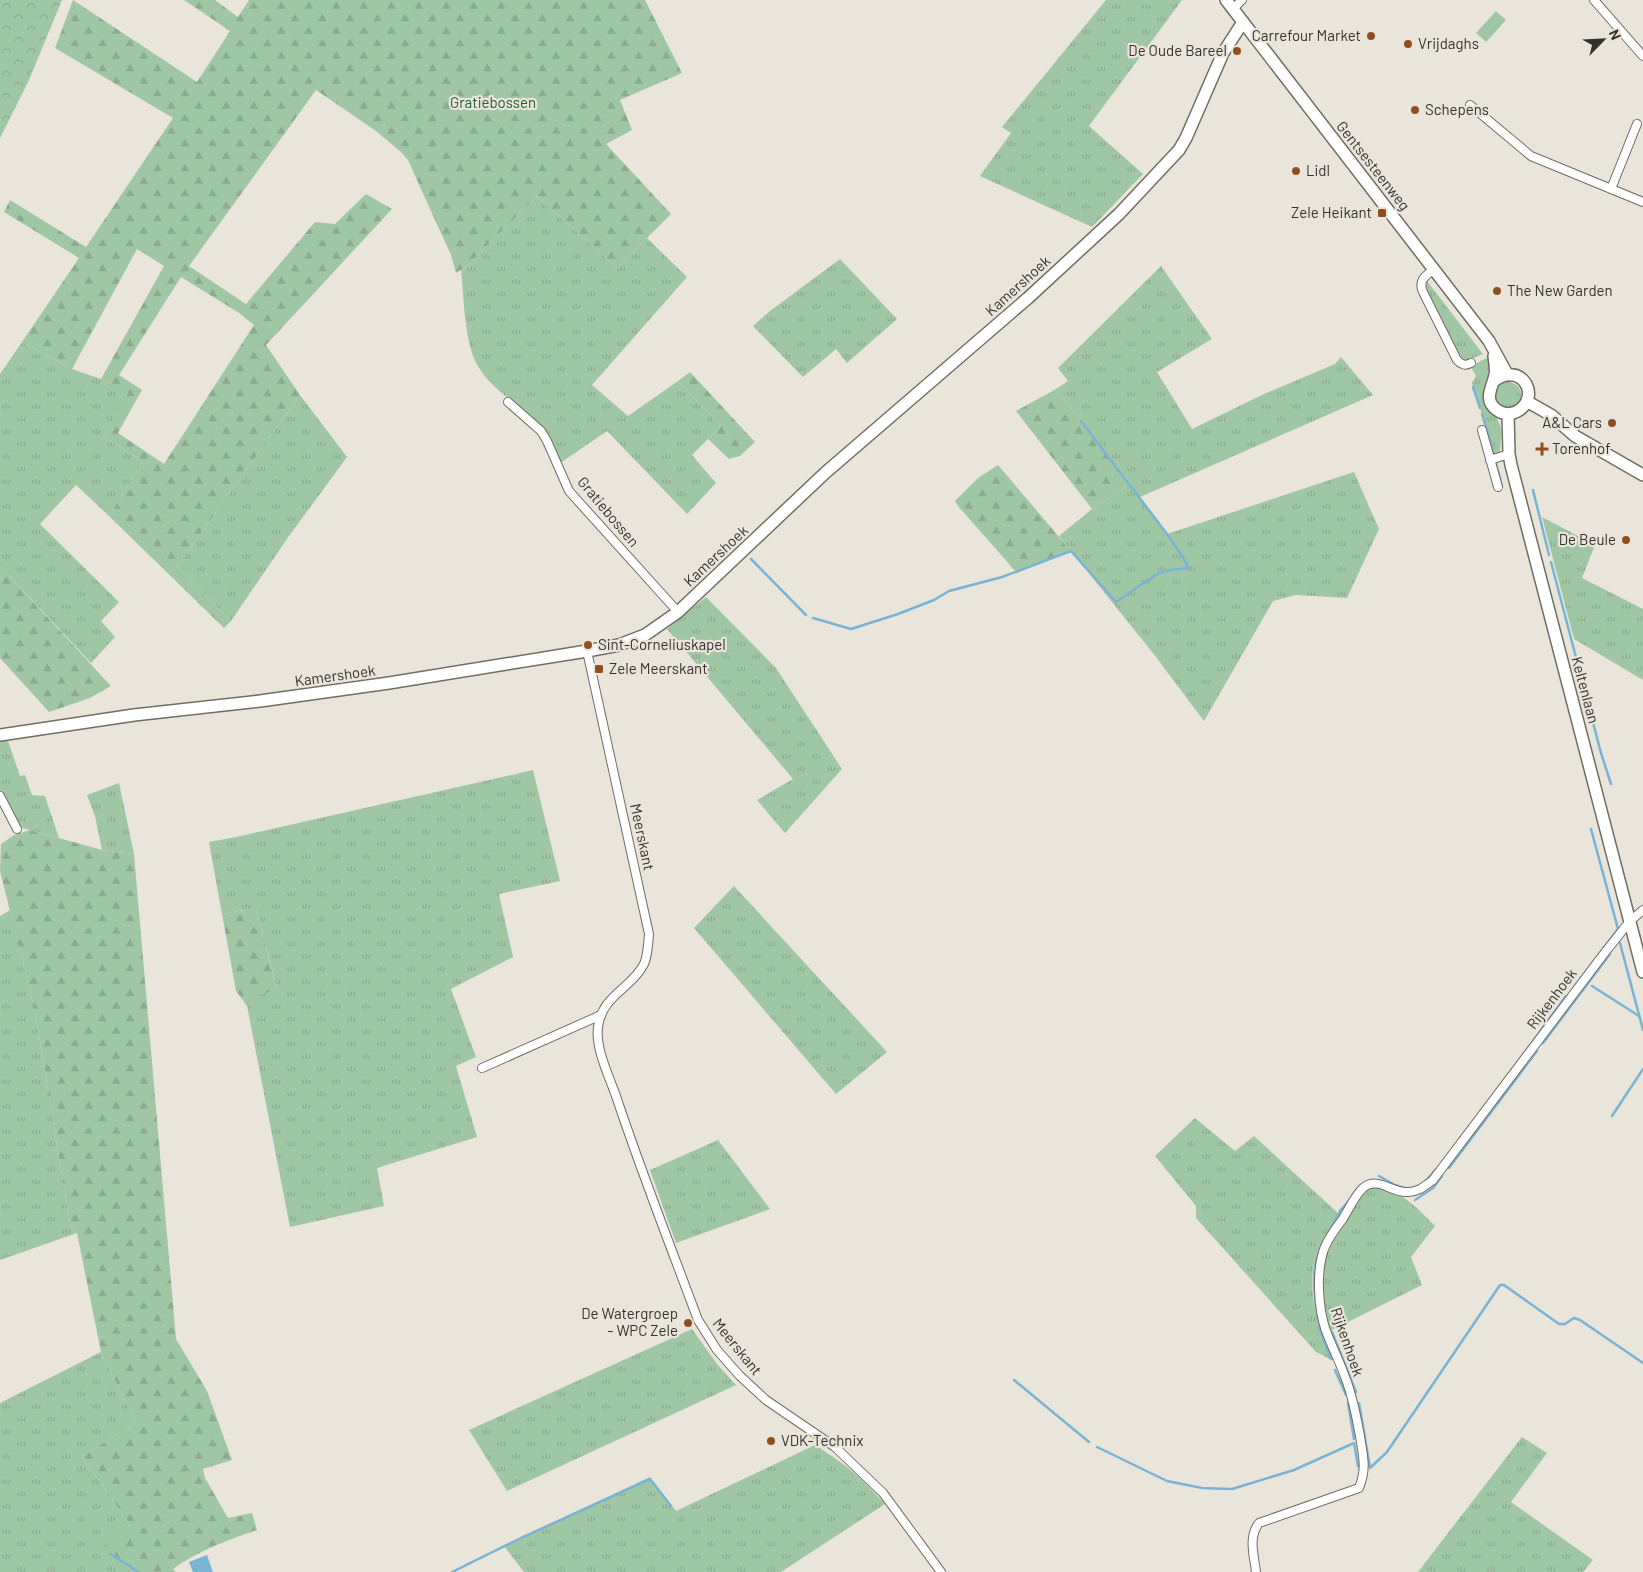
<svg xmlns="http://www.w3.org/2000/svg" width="1643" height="1572" font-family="Barlow,sans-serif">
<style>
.grass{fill:url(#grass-tufts)}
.forest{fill:url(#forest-firs);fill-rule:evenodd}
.park{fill:url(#park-crowns)}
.pitch{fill:#a0c7a3}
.water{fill:#79b4d5}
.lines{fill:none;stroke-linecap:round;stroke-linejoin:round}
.stream{stroke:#79b4d5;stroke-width:2.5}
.street-casing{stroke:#716d64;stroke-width:10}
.secondary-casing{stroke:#716d64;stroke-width:14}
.street{stroke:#fff;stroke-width:8}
.secondary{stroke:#fff;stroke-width:11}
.poi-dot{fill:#924e20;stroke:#eae5db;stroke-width:2}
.labels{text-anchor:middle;stroke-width:4.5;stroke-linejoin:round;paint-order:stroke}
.poi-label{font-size:15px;fill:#34322e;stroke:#eae5db;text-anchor:start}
.park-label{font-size:15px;fill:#20612c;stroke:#eae5db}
.street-label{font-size:15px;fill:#34322e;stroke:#eae5db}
</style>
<defs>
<pattern id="grass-tufts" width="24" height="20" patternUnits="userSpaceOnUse" patternTransform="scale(1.25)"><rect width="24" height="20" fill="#a0c7a3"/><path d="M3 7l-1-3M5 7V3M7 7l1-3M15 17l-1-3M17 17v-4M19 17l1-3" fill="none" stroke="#8aab8d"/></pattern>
<pattern id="forest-firs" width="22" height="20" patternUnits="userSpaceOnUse" patternTransform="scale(1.25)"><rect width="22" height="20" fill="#a0c7a3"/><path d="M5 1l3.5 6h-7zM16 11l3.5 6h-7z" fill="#8aab8d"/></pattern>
<pattern id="park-crowns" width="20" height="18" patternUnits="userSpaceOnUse" patternTransform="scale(1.25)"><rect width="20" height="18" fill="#a0c7a3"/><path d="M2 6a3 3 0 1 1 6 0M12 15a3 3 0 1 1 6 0" fill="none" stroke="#8aab8d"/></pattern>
</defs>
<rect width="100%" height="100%" fill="#eae5db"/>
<!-- grass -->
<g class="grass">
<polygon points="1106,0 1182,0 1089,126 1143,174 1092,227 980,176 1011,133 1002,127"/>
<path d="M537 196 617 268 647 238 687 277 592 385 628 416 678 381 721 426 692 455 716 483 687 514 607 431 559 464C555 453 551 438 543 429 524 407 495 393 479 368 464 345 464 297 461 270L467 266Z"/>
<polygon points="840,259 897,319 847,363 836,349 803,377 753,326 770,311"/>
<polygon points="1161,266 1212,339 1157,372 1192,429 1264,394 1335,364 1341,357 1373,395 1140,497 1167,534 1354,472 1379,529 1347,598 1296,595 1273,601 1204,721 1156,657 1059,536 1092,509 1130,483 1056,389 1068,381 1058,368"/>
<polygon points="1427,281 1483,354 1469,360 1461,361 1426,291 1425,284"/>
<polygon points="22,342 72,369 101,379 129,393 103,437 143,461 109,516 76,485 40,524 119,602 101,621 115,637 91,663 0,566 0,374"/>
<path d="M1488 357C1494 373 1483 380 1483 395 1483 408 1494 411 1499 422 1503 431 1500 443 1500 453L1495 454 1472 383 1476 376 1472 369V366Z"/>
<circle cx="1508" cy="395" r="13"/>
<polygon points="300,395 347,457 289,536 231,621 177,566"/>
<polygon points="1542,517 1595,545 1582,578 1643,609 1643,680 1574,639"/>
<polygon points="706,597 776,668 842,769 785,833 757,800 793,779 667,629"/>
<polygon points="7,738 20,776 25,775 32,795 45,796 59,838 23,828 18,824 0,790 0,740"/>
<polygon points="533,770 560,881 499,894 513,957 451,989 476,1057 456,1066 477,1137 377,1168 384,1206 290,1227 247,1006 242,999 277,989 256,908 222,914 209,842 236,837"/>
<polygon points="119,783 134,854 102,850 95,816 87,795"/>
<polygon points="734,886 887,1052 836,1094 694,928"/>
<polygon points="10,910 35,1011 70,1224 77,1233 0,1260 0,916"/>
<path d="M1195 1118 1235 1151 1254 1136 1339 1214C1330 1228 1320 1242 1315 1259 1306 1292 1320 1331 1334 1361L1316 1352 1196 1218V1206L1155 1156Z"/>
<polygon points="718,1140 770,1209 676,1243 650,1170"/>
<path d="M1374 1187C1402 1190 1417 1208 1435 1226L1411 1257 1422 1285 1330 1331C1323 1309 1318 1282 1325 1259 1330 1245 1340 1231 1347 1219 1355 1206 1361 1193 1374 1187Z"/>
<polygon points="692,1329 717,1364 736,1385 507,1491 469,1430"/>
<polygon points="101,1352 136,1423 82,1456 130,1525 102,1548 141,1572 0,1572 0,1403"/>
<polygon points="1522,1437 1547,1453 1511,1502 1593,1560 1583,1572 1418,1572"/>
<path d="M815 1445C843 1462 863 1479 885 1504L781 1572H524L504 1546 650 1477 676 1511Z"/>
</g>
<!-- forest -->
<g class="forest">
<path d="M73 0 197 82 230 31 184 0H215L238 17 249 0H645L682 73 620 100 632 130 606 144 671 214 617 268 537 196 467 266 456 273 451 255 430 209 408 160 401 152 376 131 316 90 189 266 246 304 315 222 335 224 366 194 392 209 266 345 300 395 177 566 231 621 224 628 109 516 143 461 103 437 128 393 101 379 164 266 137 249 72 369 22 342 79 258 4 212 10 200 86 247 173 118 55 48ZM181 277 239 313 254 325 164 464 118 433 142 390 119 375Z"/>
<polygon points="690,372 755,442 740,456 729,459 708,439 721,426 678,381"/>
<polygon points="1056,389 1130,483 1092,509 1016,411"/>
<polygon points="998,465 1071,551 1017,573 958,506 955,501 978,478"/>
<polygon points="0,566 111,686 90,698 49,712 0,658"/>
<path d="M30 830 102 850 134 854 176 1339 207 1391 232 1460 203 1469 205 1478 228 1518 252 1513 257 1530C228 1540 198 1551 173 1569L176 1572H141L101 1548 130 1525 82 1456 136 1423 101 1352 77 1233 70 1224 35 1011 0 871 1 844 14 835Z"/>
<polygon points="256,908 277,990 242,999 236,991 222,914"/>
</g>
<!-- park -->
<polygon class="park" points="0,0 62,0 29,80 0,138"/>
<!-- pitch -->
<polygon class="pitch" points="1496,11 1506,20 1486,42 1476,33"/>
<!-- water -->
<polygon class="water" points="207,1555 213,1572 193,1572 189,1562"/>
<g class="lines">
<!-- stream -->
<g class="stream">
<polyline points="1473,387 1480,408"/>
<polyline points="1482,414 1494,454"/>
<polyline points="1496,463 1502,486 1500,489"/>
<polyline points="1533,490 1549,555"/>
<polyline points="751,559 806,615"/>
<polyline points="1551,562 1601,753 1611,784"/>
<polyline points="813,618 851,629 898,614 934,600 949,591 1002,577 1071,551 1116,602 1157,574 1170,570 1189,568 1182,556 1167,534 1081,421"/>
<polyline points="1620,943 1643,1030"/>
<polyline points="1592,986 1639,1016"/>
<polyline points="1574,987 1618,929 1591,829"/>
<polyline points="1543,1043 1610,954"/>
<polyline points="1528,1048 1566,996"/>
<polyline points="1612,1116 1643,1069"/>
<polyline points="1449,1168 1537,1051"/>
<polyline points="1379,1176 1395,1185 1408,1189"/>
<polyline points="1425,1182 1436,1169"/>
<polyline points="1415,1200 1433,1188 1442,1176"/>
<polyline points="1330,1230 1340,1211 1352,1197"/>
<path d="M1318 1320C1315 1296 1309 1268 1322 1246"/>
<polyline points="1319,1327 1331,1359"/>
<polyline points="1332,1332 1356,1392"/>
<polyline points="1335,1370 1346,1395"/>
<polyline points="1014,1380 1089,1442"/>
<polyline points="1348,1403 1354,1439"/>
<polyline points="1359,1403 1370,1468"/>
<polyline points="1097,1447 1167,1481 1202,1488 1232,1489 1294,1470 1354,1443 1358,1466 1361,1468"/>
<polyline points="1370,1468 1387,1452 1500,1285 1504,1285 1559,1324 1565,1324 1574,1318 1580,1320 1643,1363"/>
<polyline points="110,1554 139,1572"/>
<polyline points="452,1572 521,1538 650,1479 671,1506"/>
</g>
<!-- street casing -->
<g class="street-casing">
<g id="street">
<polyline points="1594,0 1643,56"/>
<polyline points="1233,9 1242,0"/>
<polyline points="1470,105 1531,156 1643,202"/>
<polyline points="1611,189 1637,124"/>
<path d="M1433 270C1425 276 1418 281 1423 292L1457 360C1462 365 1465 366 1471 363"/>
<polyline points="508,402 541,431 547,441 569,491 678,612"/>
<polyline points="1482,430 1498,487"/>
<polyline points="1490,460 1509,454"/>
<path d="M587 651 649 934C648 944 648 955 644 964 631 989 602 995 598 1027 595 1048 609 1076 616 1096 641 1171 670 1245 698 1320L717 1350 739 1375 766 1400 835 1447 883 1493 941 1572"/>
<polyline points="0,796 17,829"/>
<polyline points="482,1068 601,1015"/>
<path d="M1256 1572C1254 1555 1248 1537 1259 1523L1359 1488C1367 1468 1363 1457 1360 1436 1356 1416 1353 1396 1345 1377 1340 1362 1332 1347 1326 1331 1318 1308 1316 1272 1324 1249 1328 1239 1335 1229 1342 1220 1348 1211 1355 1195 1363 1188 1377 1176 1391 1192 1406 1192 1417 1193 1425 1186 1433 1180L1603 955 1630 921 1643 910"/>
</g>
</g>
<!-- secondary casing -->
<g class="secondary-casing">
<g id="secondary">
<polyline points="1226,0 1489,341 1507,374"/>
<path d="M1493 382C1503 373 1518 371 1526 384 1536 402 1514 422 1497 410 1483 400 1492 388 1495 375 1496 369 1495 362 1494 356"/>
<polyline points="1528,402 1551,415 1575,436 1643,475"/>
<polyline points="1508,414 1509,454 1511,465 1643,972"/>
<polyline points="0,735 134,715 260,701 389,683 587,651 619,645 645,635 678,612 825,473 1028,298 1119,214 1179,150 1186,138 1223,53 1243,22"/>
</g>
</g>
<!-- street -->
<use href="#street" class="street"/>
<!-- secondary -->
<use href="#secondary" class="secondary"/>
</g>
<!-- markers -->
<g class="poi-dot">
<circle cx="1371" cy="36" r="5"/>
<circle cx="1408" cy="44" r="5"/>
<circle cx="1237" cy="51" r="5"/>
<circle cx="1415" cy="110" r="5"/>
<circle cx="1296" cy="171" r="5"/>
<rect x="1377" y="208" width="10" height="10" rx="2.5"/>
<circle cx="1497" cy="291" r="5"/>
<circle cx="1612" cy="423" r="5"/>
<path d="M1539.5 441.5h5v5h5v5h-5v5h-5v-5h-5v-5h5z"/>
<circle cx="1626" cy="540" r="5"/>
<circle cx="588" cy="645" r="5"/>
<rect x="594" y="664" width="10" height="10" rx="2.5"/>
<circle cx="688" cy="1323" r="5"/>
<circle cx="771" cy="1441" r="5"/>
</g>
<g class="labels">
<!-- poi labels -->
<g class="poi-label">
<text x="1361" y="41" text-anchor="end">Carrefour Market</text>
<text x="1418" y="49">Vrijdaghs</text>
<text x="1227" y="56" text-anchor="end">De Oude Bareel</text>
<text x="1425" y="115">Schepens</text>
<text x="1306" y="176">Lidl</text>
<text x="1372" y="218" text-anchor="end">Zele Heikant</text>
<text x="1507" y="296">The New Garden</text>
<text x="1602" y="428" text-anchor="end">A&amp;L Cars</text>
<text x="1552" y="454">Torenhof</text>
<text x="1616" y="545" text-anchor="end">De Beule</text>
<text x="598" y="650">Sint-Corneliuskapel</text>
<text x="609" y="674">Zele Meerskant</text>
<text x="678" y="1319" text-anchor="end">De Watergroep<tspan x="678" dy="17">- WPC Zele</tspan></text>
<text x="781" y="1446">VDK-Technix</text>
</g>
<!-- park labels -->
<g class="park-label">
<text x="493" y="108">Gratiebossen</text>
</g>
<!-- street labels -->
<g class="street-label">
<text transform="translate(1373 166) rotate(52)" y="5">Gentsesteenweg</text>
<text transform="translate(1018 286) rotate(-42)" y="5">Kamershoek</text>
<text transform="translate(608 512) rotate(50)" y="5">Gratiebossen</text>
<text transform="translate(716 556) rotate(-43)" y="5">Kamershoek</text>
<text transform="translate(335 676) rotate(-8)" y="5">Kamershoek</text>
<text transform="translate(1585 690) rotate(75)" y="5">Keltenlaan</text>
<text transform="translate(642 837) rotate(78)" y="5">Meerskant</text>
<text transform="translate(1552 999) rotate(-53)" y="5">Rijkenhoek</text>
<text transform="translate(1347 1342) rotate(71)" y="5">Rijkenhoek</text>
<text transform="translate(737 1347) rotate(51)" y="5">Meerskant</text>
</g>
</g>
<!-- north arrow -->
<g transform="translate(1603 40) rotate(66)" stroke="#eae5db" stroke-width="4" paint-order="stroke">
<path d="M0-4L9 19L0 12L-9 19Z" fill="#34322e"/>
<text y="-8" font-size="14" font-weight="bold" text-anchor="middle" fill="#34322e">N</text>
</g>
</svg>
